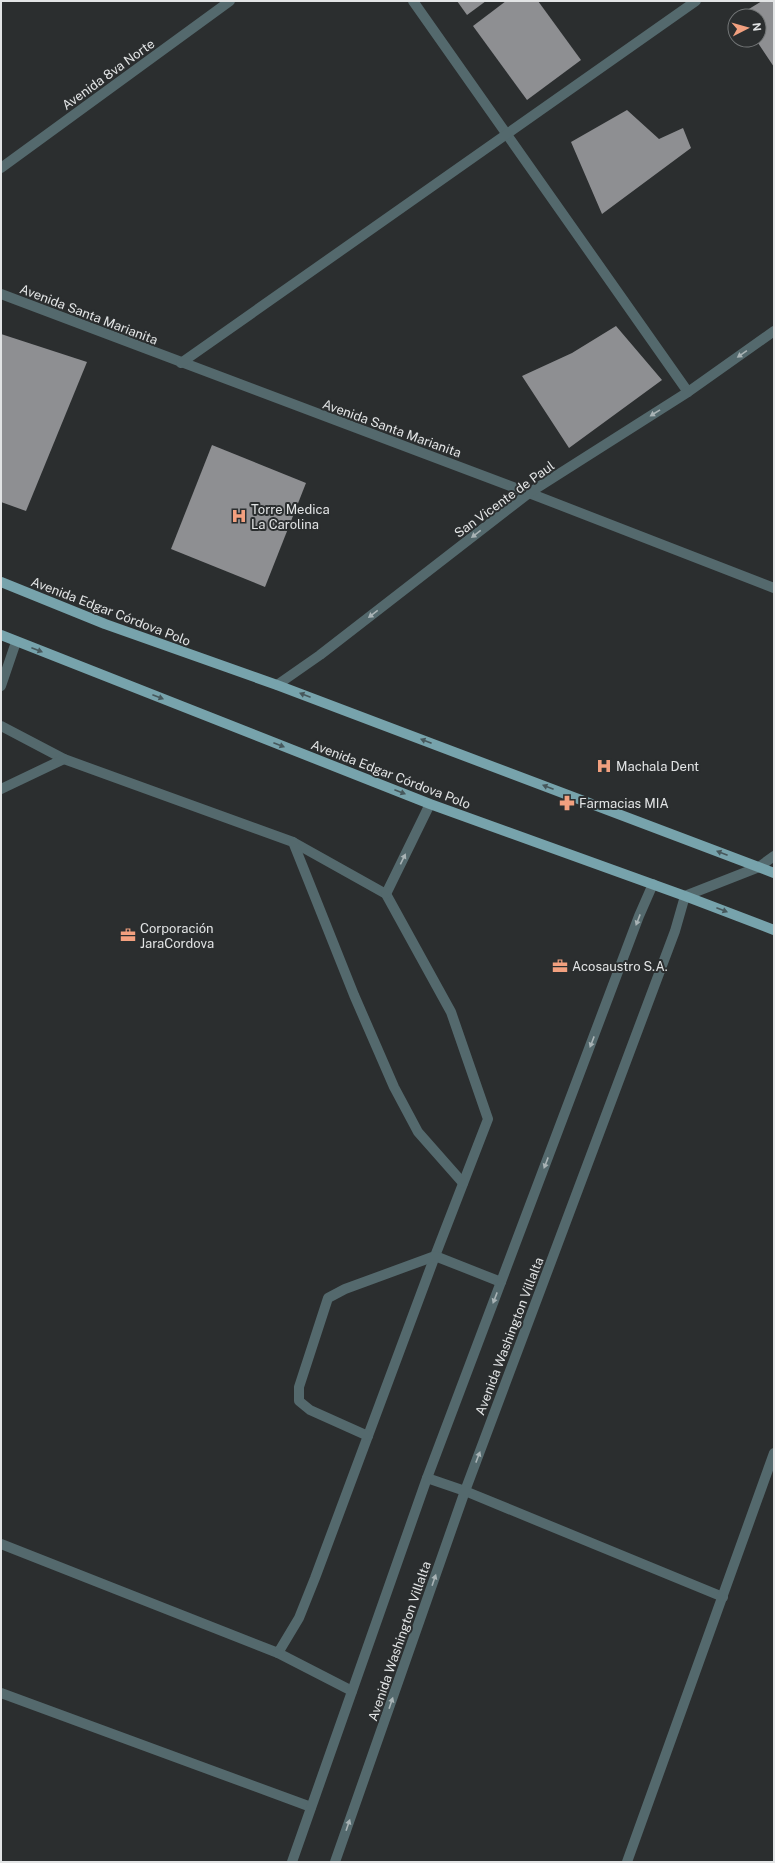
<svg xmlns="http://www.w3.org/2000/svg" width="775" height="1863" font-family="'Public Sans',sans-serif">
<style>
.building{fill:#8e8f92}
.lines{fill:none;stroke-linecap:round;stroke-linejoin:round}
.minor{stroke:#54696d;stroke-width:10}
.major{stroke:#77a3ac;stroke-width:10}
.oneway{fill:#a9b3b5}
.oneway2{fill:#46575b}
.labels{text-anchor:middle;stroke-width:4;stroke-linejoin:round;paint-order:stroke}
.street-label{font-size:13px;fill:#e2e4e5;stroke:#2b2e2f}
.poi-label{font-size:13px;fill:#e2e4e5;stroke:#2b2e2f;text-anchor:start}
</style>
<rect width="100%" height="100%" fill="#2b2e2f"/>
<!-- building -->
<g class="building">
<polygon points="457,1 486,1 467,15"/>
<polygon points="506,1 538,1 581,60 527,100 473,26"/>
<polygon points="762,1 774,1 774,67 756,40 759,40 759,16 739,15"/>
<polygon points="627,110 659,139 683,128 691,148 602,214 571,142"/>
<polygon points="616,326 662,380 569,448 522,376 572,353"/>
<polygon points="1,334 87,362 26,511 1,502"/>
<polygon points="212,445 306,483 265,587 171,549"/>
</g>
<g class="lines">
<!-- minor -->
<g class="minor">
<polyline points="413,1 688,392"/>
<polyline points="1,168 230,1"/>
<polyline points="1,294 529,493 774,588"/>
<polyline points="181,363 696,1"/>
<polyline points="277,685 320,655 529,493 688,392 774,331"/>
<polyline points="1,686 16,642"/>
<polyline points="1,726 64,759 293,842 386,894 451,1012 488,1119 435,1256 315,1578 299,1618 278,1653 1,1544"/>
<polyline points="1,789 64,759"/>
<polyline points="293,842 354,995 394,1087 418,1132 463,1183"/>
<polyline points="386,894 430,804"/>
<polyline points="368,1436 310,1410 299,1401 299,1387 328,1298 345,1289 435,1256 501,1282"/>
<polyline points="427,1478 465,1491 723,1597"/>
<polyline points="278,1653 352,1691"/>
<polyline points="1,1693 311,1807"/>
<polyline points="292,1862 427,1478 639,916 653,884"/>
<polyline points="335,1862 465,1491 675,931 685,896 759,867 774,856"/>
<polyline points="627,1862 774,1453"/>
</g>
<!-- major -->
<g class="major">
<polyline points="1,582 105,624 277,685 774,873"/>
<polyline points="1,635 430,804 685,896 774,930"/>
</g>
</g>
<!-- one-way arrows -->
<defs><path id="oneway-solid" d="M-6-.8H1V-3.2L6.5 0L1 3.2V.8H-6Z"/></defs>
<g class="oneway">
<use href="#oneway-solid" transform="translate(742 354) rotate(145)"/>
<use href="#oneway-solid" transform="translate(655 413) rotate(148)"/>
<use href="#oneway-solid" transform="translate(476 534) rotate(142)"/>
<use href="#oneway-solid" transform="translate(373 614) rotate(142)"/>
<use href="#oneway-solid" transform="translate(403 859) rotate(-64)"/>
<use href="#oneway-solid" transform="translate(638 920) rotate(111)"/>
<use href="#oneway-solid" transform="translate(592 1042) rotate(111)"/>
<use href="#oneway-solid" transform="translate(546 1163) rotate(111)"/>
<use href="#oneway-solid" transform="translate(495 1298) rotate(111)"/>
<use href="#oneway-solid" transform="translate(478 1457) rotate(-69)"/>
<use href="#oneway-solid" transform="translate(434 1580) rotate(-71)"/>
<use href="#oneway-solid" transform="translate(391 1703) rotate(-71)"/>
<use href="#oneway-solid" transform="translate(348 1825) rotate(-71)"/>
</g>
<g class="oneway2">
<use href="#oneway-solid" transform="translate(37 650) rotate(21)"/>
<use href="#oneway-solid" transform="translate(305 695) rotate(-159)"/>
<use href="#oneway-solid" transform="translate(158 697) rotate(21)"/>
<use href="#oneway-solid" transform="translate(426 741) rotate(-159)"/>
<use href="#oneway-solid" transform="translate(279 745) rotate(21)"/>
<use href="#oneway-solid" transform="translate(548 787) rotate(-159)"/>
<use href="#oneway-solid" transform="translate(400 792) rotate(21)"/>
<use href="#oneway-solid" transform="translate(722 853) rotate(-159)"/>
<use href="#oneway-solid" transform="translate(722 910) rotate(21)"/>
</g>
<!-- icons -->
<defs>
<g id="hospital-bare" transform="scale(1.2)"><path d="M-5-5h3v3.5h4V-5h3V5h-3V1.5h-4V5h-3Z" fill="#f2a07f" stroke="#2b2e2f" stroke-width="2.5" paint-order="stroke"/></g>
<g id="pharmacy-bare" transform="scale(1.2)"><path d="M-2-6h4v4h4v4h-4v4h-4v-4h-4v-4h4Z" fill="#f2a07f" stroke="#2b2e2f" stroke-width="2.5" paint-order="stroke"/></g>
<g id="office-bare" transform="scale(1.2)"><path d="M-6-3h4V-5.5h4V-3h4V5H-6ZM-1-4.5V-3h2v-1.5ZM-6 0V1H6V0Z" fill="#f2a07f" stroke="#2b2e2f" stroke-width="2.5" paint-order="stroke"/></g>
</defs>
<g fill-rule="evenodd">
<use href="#hospital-bare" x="239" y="516"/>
<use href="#hospital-bare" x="604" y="766"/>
<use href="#pharmacy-bare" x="567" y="803"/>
<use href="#office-bare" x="128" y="935"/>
<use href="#office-bare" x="560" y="966"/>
</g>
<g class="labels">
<!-- street labels -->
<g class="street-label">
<text transform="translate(108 74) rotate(-36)" y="5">Avenida 8va Norte</text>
<text transform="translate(89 314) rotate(21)" y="5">Avenida Santa Marianita</text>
<text transform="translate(392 428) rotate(20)" y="5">Avenida Santa Marianita</text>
<text transform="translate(504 499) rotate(-36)" y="5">San Vicente de Paul</text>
<text transform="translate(111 611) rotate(21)" y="5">Avenida Edgar Córdova Polo</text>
<text transform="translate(391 774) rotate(21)" y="5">Avenida Edgar Córdova Polo</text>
<text transform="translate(509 1336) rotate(-69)" y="5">Avenida Washington Villalta</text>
<text transform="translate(399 1641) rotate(-71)" y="5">Avenida Washington Villalta</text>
</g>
<!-- poi labels -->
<g class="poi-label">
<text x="251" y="514">Torre Medica<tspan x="251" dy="15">La Carolina</tspan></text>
<text x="616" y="771">Machala Dent</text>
<text x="579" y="808">Farmacias MIA</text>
<text x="140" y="933">Corporación<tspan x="140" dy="15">JaraCordova</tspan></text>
<text x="572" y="971">Acosaustro S.A.</text>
</g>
</g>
<!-- border -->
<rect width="775" height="1863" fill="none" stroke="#e2e4e5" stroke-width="4"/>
<!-- north arrow -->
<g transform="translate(747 28) rotate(84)"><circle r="19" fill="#2b2e2f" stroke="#747778"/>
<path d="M0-3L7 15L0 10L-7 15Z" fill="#f2a07f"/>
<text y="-6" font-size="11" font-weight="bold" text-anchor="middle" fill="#e2e4e5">N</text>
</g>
</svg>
